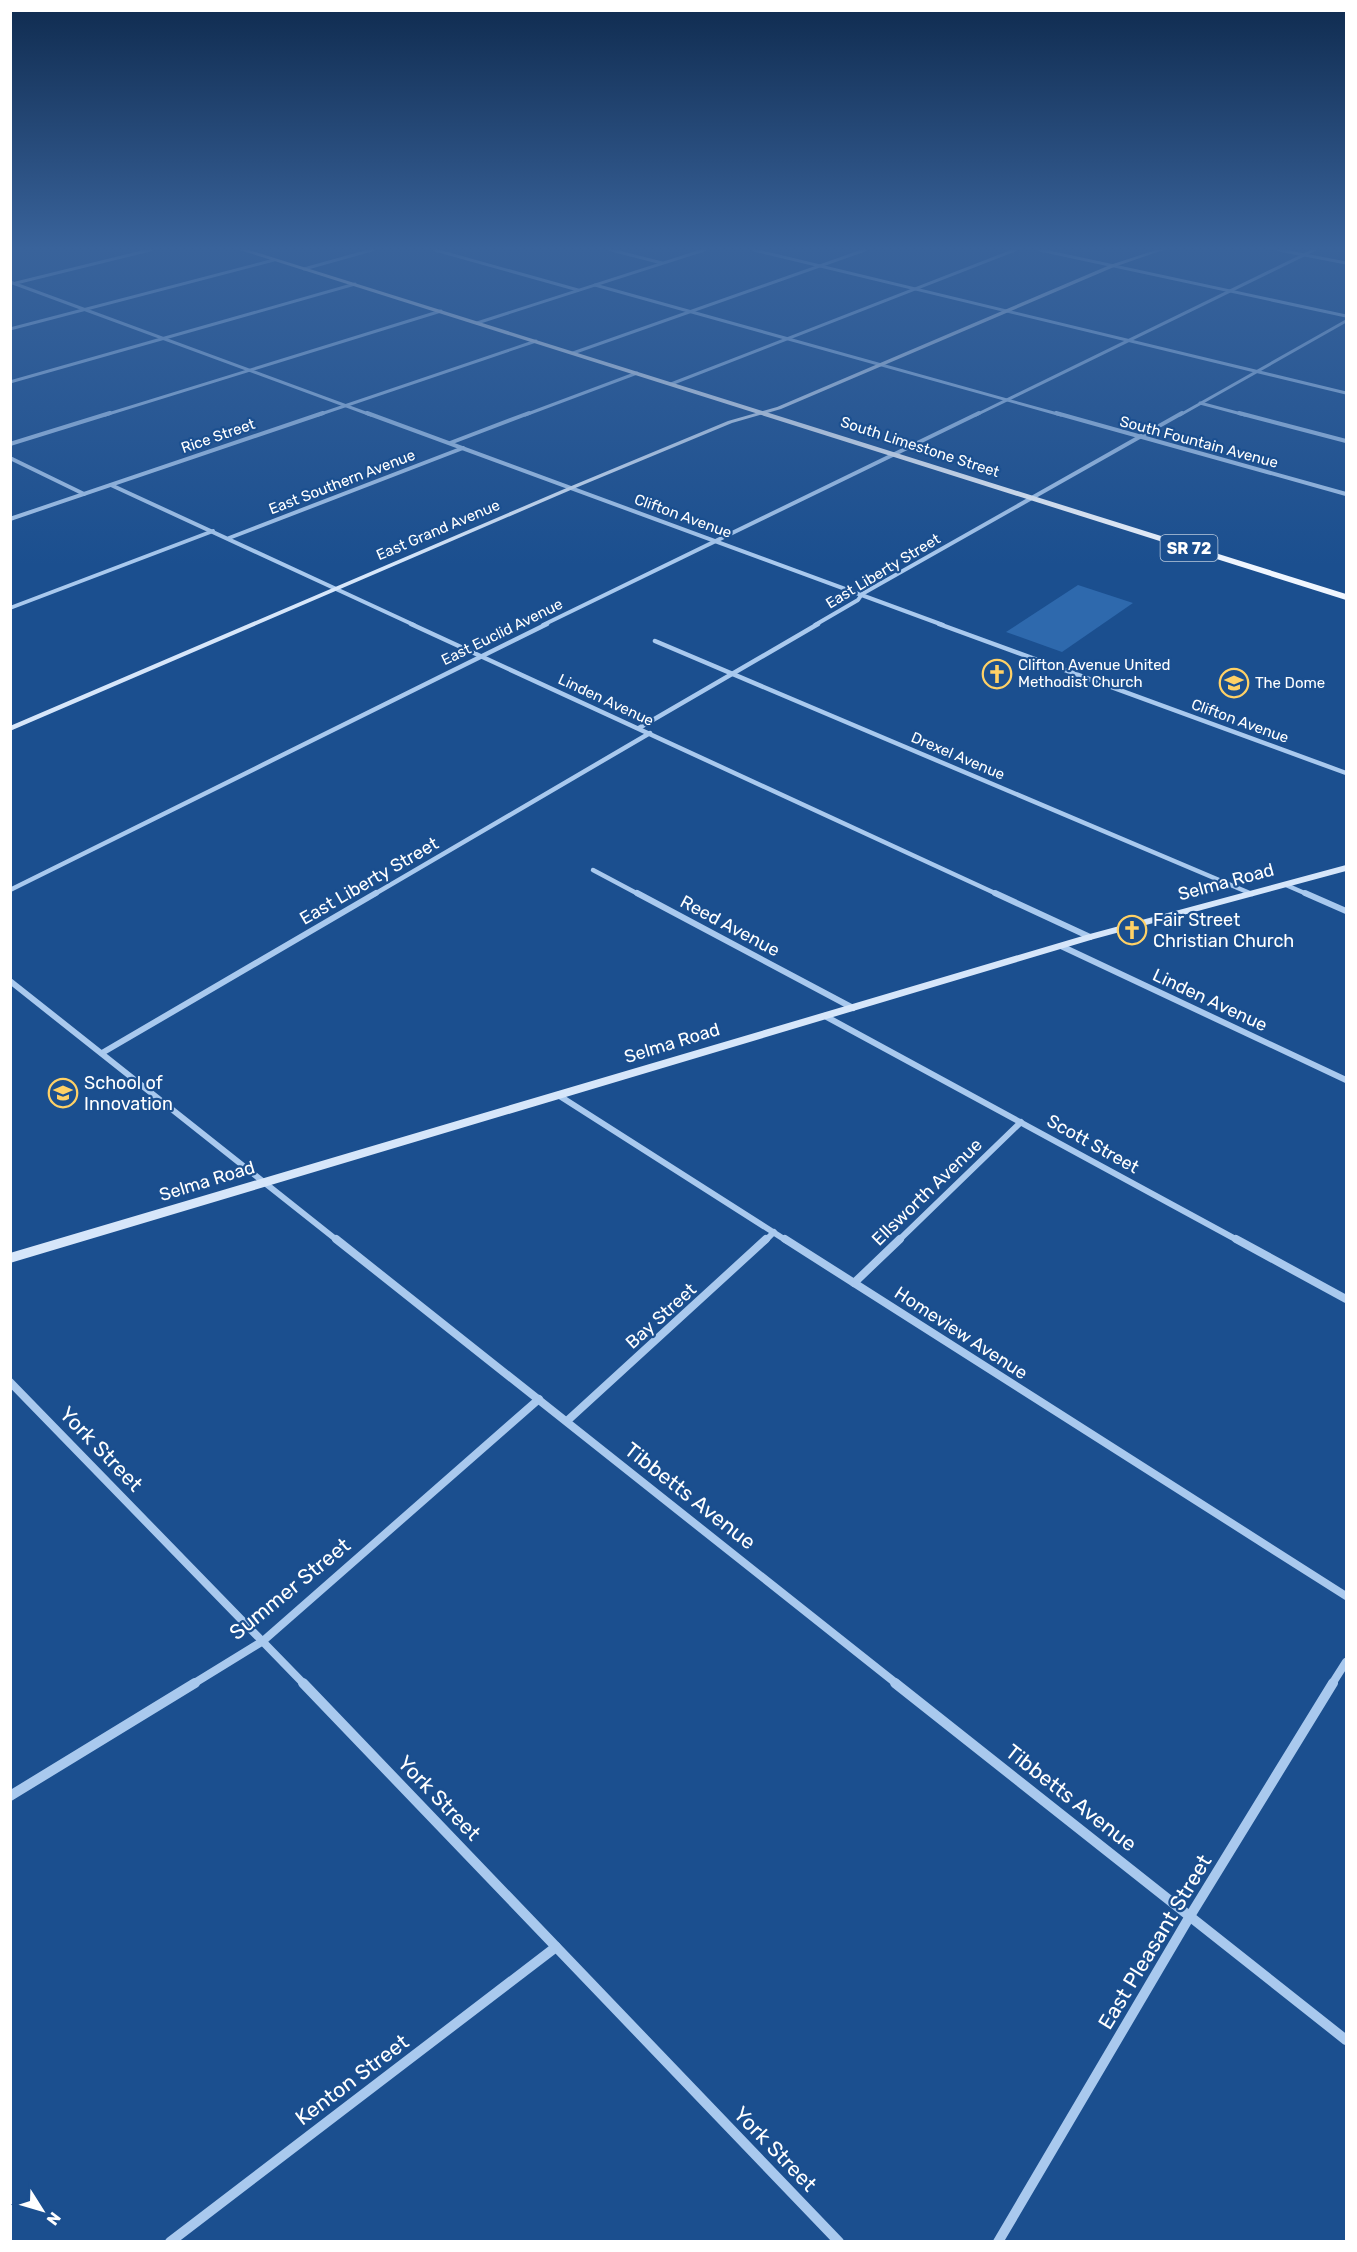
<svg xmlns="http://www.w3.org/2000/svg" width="1357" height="2252" font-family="Rubik,sans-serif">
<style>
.green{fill:#2e69ad}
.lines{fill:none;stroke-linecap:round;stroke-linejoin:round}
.street-far5{stroke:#a9c9ee;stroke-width:3}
.street-far4{stroke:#a9c9ee;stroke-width:4}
.street-far3{stroke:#a9c9ee;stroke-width:4.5}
.street-far2{stroke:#a9c9ee;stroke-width:6}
.street-far1{stroke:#a9c9ee;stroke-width:8}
.street{stroke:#a9c9ee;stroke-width:10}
.secondary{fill:#d6e6fa;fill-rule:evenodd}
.primary{fill:#f0f6ff;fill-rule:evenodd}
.labels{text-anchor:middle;stroke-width:4.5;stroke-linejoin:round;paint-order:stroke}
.far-street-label{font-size:15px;fill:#fff;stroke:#1b4f8f}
.far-poi-label{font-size:15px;fill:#fff;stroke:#1b4f8f;text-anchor:start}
.shield{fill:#1b4f8f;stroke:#bbcadd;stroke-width:1.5}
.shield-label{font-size:16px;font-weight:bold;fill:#fff}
.street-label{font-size:18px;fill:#fff;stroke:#1b4f8f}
.poi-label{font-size:18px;fill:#fff;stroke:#1b4f8f;text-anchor:start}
.near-street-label{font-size:21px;fill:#fff;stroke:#1b4f8f}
</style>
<rect width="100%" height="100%" fill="#1b4f8f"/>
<!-- green -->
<polygon class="green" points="1078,585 1133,603 1062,652 1006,632"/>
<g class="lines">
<!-- street-far5 -->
<g class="street-far5">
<polyline points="435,250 578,290"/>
<polyline points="611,250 662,263"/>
<polyline points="754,250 1346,393"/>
<polyline points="1040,250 1346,316"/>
<polyline points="1279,250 1346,263"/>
<polyline points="304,269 372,250"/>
<polyline points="10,282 371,415"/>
<polyline points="16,283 150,250"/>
<polyline points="595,285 1061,415"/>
<polyline points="477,323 704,250"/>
<polyline points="10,329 274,260"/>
<polyline points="573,353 865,250"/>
<polyline points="10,382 355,284"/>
<polyline points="671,384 1015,250"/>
<polyline points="1200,403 1245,415"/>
<polyline points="105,415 441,311"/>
<polyline points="318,415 536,341"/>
<polyline points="525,415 637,373"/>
<polyline points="976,415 1314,250"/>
<polyline points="1180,415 1346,321"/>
</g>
<!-- street-far4 -->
<g class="street-far4">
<polyline points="367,413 943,625"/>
<polyline points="1056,413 1346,494"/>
<polyline points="1239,413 1346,441"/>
<polyline points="450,443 529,413"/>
<polyline points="10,444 110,413"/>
<polyline points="10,458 84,494"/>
<polyline points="111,485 414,625"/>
<polyline points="10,519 323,413"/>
<polyline points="229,538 463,448"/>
<polyline points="10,608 213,531"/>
<polyline points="543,625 979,413"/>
<polyline points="815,625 858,600 862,594 1182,413"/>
</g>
<!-- street-far3 -->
<g class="street-far3">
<polyline points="411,624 999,895"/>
<polyline points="939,624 1346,773"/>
<polyline points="655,641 1252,894"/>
<polyline points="639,728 818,624"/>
<polyline points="593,870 640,895"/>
<polyline points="1286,885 1309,895"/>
<polyline points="10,890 547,624"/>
<polyline points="373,895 650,733"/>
</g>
<!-- street-far2 -->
<g class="street-far2">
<polyline points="637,893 853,1008"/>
<polyline points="995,893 1090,937"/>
<polyline points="1305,893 1346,911"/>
<polyline points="1061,946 1346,1080"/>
<polyline points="10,981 338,1241"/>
<polyline points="825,1016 1239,1241"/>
<polyline points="102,1053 376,893"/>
<polyline points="558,1095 787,1241"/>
<polyline points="765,1241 774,1232"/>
<polyline points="898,1241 1021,1122"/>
</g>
<!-- street-far1 -->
<g class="street-far1">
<polyline points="336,1239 897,1684"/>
<polyline points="785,1239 1346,1596"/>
<polyline points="1236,1239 1346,1299"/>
<polyline points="854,1283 900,1239"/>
<polyline points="10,1382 304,1684"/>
<polyline points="567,1421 766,1239"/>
<polyline points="193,1684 263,1641 539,1399"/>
<polyline points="1332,1684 1346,1662"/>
</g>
<!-- street -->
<g class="street">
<polyline points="303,1683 839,2242"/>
<polyline points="895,1683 1346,2040"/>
<polyline points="10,1796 195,1683"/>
<polyline points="170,2242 556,1947"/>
<polyline points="998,2242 1190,1916 1333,1683"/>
</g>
<!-- secondary -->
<g class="secondary">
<polygon points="1156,250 1163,250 1114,267 781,409 732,423 573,489 10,731 10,726 569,487 728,421 777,407 1110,265"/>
<polygon points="1346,865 1346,871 1094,939 10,1263 10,1253 1086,935"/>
</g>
<!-- primary -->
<polygon class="primary" points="240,250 249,250 1346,594 1346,600"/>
</g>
<!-- sky -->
<linearGradient id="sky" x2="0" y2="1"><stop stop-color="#0f2b4f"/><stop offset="0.44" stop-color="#39639b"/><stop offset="1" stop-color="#39639b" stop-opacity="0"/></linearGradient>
<rect width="1357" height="565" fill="url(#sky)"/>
<!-- icons -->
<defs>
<g id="church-ring" transform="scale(1.5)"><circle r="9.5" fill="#1b4f8f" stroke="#ffd166" stroke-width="1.5"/><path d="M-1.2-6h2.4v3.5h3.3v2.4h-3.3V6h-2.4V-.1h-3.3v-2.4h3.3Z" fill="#ffd166"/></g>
<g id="school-ring" transform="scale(1.5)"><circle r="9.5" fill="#1b4f8f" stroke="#ffd166" stroke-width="1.5"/><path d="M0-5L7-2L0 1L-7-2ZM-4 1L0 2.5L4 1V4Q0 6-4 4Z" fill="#ffd166"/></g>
</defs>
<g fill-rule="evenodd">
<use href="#church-ring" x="997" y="674"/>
<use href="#school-ring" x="1234" y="683"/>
<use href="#church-ring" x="1132" y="930"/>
<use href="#school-ring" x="63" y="1093"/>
</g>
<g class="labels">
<!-- far-street labels -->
<g class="far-street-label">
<text transform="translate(218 436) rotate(-19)" y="5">Rice Street</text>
<text transform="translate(1199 442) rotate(15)" y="5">South Fountain Avenue</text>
<text transform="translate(920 447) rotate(18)" y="5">South Limestone Street</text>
<text transform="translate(342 482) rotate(-21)" y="5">East Southern Avenue</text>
<text transform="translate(683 516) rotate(20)" y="5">Clifton Avenue</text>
<text transform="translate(438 530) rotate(-23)" y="5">East Grand Avenue</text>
<text transform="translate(883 571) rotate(-31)" y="5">East Liberty Street</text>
<text transform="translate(502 632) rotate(-26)" y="5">East Euclid Avenue</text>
<text transform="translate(606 700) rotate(25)" y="5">Linden Avenue</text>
<text transform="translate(1240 721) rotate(20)" y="5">Clifton Avenue</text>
<text transform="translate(958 756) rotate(23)" y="5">Drexel Avenue</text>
</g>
<!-- far-poi labels -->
<g class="far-poi-label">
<text x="1018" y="670">Clifton Avenue United<tspan x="1018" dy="17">Methodist Church</tspan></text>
<text x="1255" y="688">The Dome</text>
</g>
<!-- shield labels -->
<rect class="shield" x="1160.5" y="535" width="57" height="26" rx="4.5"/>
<g class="shield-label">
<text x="1189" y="554">SR 72</text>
</g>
<!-- street labels -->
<g class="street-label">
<text transform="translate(369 881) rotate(-30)" y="6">East Liberty Street</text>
<text transform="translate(1226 882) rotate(-15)" y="6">Selma Road</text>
<text transform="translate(730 926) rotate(28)" y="6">Reed Avenue</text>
<text transform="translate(1210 1000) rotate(25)" y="6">Linden Avenue</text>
<text transform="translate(672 1043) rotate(-17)" y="6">Selma Road</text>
<text transform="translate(1093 1144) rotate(29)" y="6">Scott Street</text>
<text transform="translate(207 1181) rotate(-17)" y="6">Selma Road</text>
<text transform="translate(927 1192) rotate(-44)" y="6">Ellsworth Avenue</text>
<text transform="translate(661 1316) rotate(-42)" y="6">Bay Street</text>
<text transform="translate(961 1333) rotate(33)" y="6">Homeview Avenue</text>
</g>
<!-- poi labels -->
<g class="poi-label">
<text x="1153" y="926">Fair Street<tspan x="1153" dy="21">Christian Church</tspan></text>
<text x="84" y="1089">School of<tspan x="84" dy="21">Innovation</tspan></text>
</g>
<!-- near-street labels -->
<g class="near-street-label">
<text transform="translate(101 1449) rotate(46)" y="7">York Street</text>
<text transform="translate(690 1496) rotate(38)" y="7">Tibbetts Avenue</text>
<text transform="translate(290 1589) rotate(-39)" y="7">Summer Street</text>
<text transform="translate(439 1798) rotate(46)" y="7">York Street</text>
<text transform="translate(1071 1798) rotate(38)" y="7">Tibbetts Avenue</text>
<text transform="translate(1155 1942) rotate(-59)" y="7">East Pleasant Street</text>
<text transform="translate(352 2080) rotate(-37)" y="7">Kenton Street</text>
<text transform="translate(775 2149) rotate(46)" y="7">York Street</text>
</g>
</g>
<!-- border -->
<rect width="1357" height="2252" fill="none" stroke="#ffffff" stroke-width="24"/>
<!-- north arrow -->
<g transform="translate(42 2210) rotate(127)" stroke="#1b4f8f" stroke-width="4.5" paint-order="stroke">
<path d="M0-4.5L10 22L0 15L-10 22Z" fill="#ffffff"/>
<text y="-9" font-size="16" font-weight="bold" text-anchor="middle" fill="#ffffff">N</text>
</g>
</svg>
